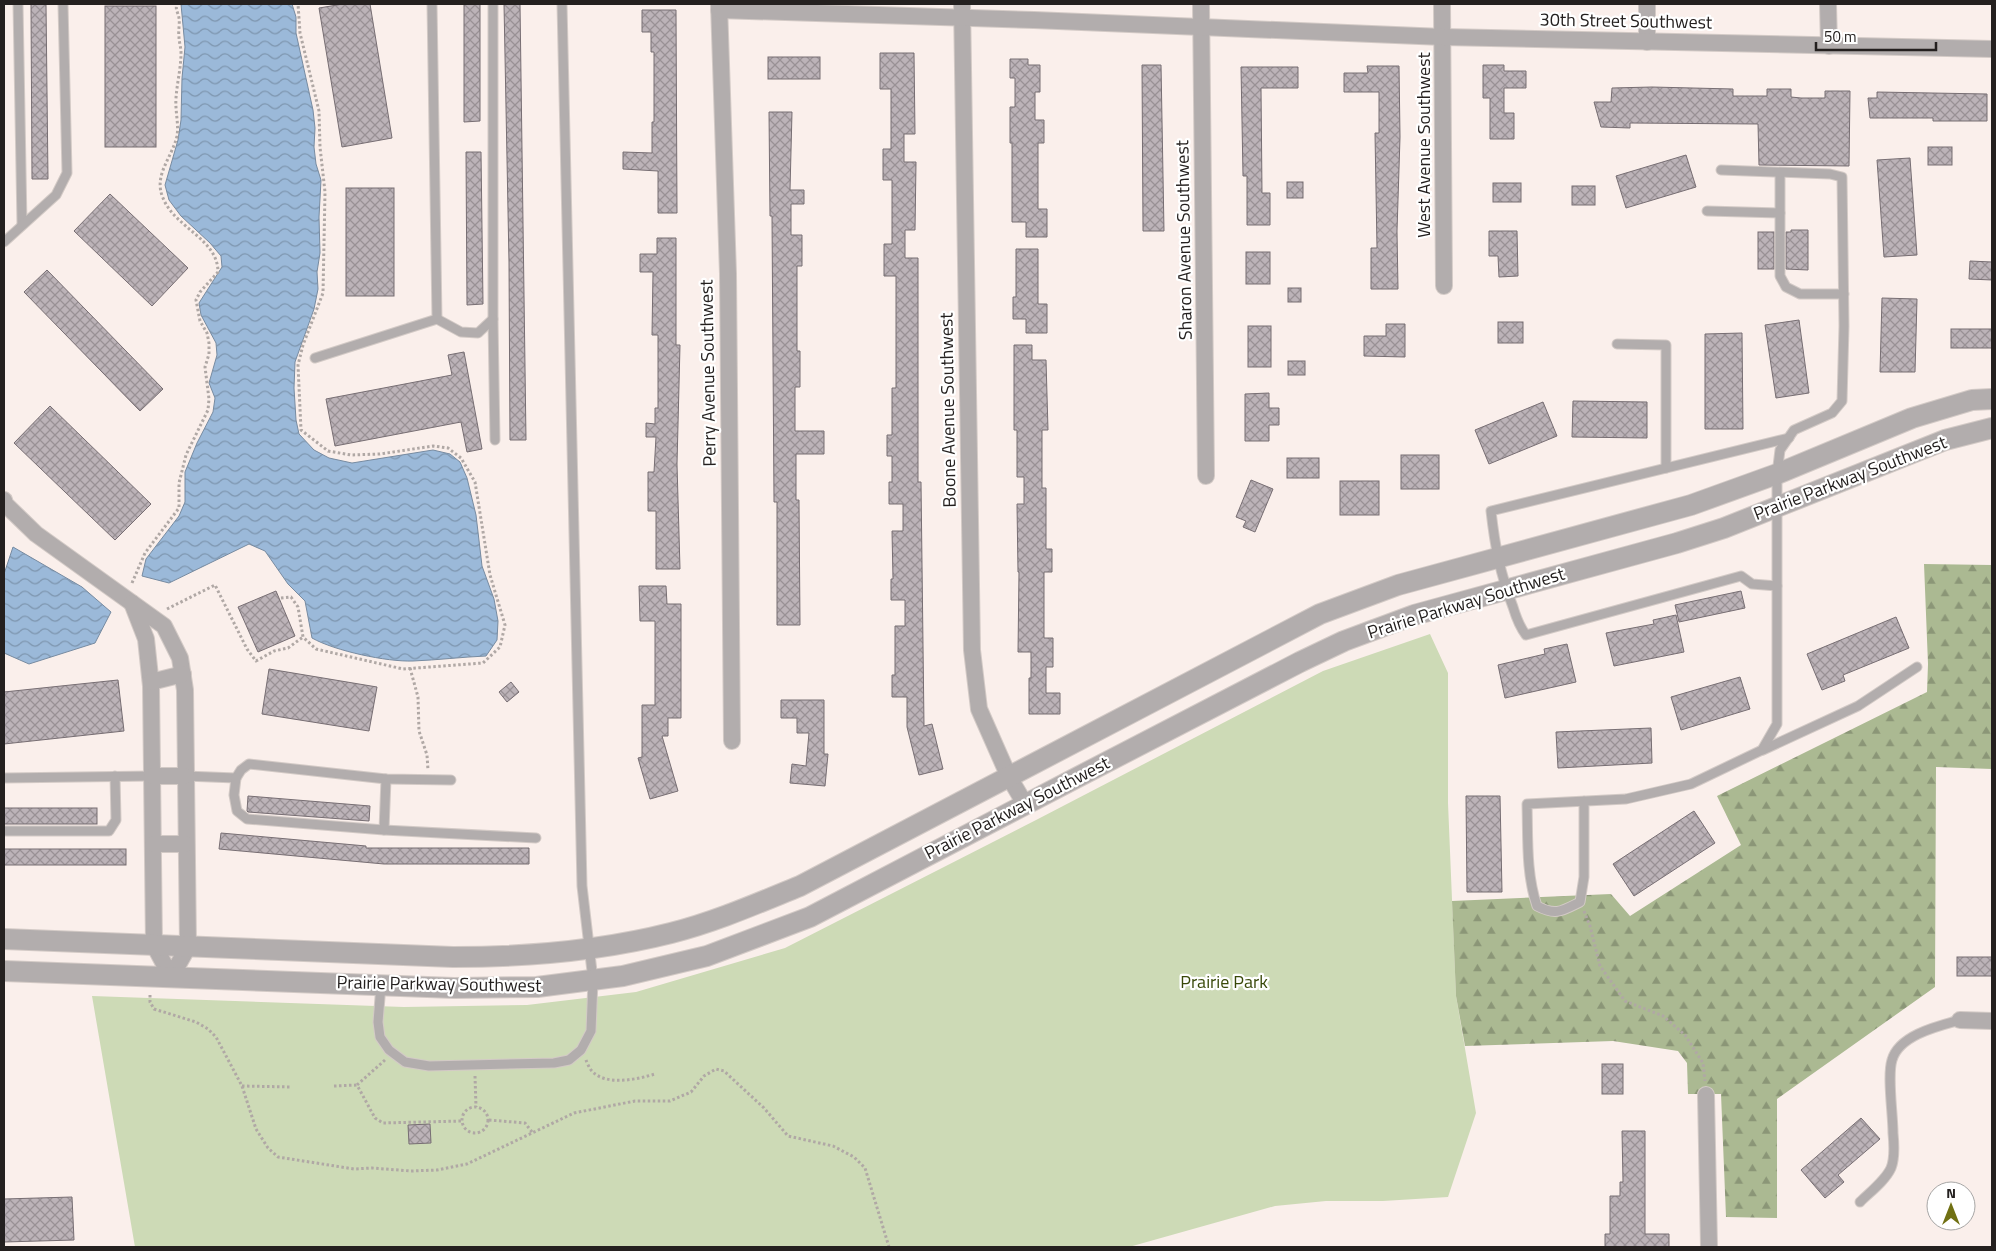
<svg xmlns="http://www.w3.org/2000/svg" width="1996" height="1251" font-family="'Titillium Web',sans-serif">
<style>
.green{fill:#cddab6}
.forest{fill:url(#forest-firs)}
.water{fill:url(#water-waves);stroke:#778ba1}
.building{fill:url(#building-cross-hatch);stroke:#776e73}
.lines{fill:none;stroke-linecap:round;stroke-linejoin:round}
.service-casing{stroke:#d3cac6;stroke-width:11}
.minor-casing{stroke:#d3cac6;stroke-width:18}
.tertiary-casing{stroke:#d3cac6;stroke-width:22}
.path{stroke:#b0a8a5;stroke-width:3;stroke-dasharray:2.5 2.5;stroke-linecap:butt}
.service{stroke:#b2adad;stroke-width:9}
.minor{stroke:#b2adad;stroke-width:16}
.tertiary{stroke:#b2adad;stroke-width:20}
.labels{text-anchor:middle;stroke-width:4.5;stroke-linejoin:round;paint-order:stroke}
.street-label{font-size:18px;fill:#24201f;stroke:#fff}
.park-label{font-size:18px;fill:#384808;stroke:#fff}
</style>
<defs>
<pattern id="forest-firs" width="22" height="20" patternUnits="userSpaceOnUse" patternTransform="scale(1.25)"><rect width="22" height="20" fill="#abb992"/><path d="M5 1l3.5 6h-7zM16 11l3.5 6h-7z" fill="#8b9677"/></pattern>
<pattern id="water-waves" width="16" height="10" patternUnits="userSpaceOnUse" patternTransform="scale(1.25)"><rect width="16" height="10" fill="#9bb9d9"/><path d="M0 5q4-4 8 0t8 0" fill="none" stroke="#7e96af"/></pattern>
<pattern id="building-cross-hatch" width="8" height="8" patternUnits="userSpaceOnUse" patternTransform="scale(1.25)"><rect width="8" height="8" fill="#bcb3b8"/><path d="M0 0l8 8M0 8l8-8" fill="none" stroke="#999195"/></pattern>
</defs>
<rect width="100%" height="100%" fill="#faefeb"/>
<!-- green -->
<polygon class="green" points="1430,634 1448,673 1448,803 1456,996 1476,1113 1448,1197 1383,1201 1326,1201 1275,1206 1129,1247 135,1247 92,996 404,1007 527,1005 636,992 785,948 1038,819 1323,671"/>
<!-- forest -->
<polygon class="forest" points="1924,564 1992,565 1992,769 1936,767 1935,987 1777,1099 1777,1218 1726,1217 1721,1094 1688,1094 1687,1063 1678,1051 1613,1041 1465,1046 1456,996 1452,901 1611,894 1630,916 1741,845 1717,796 1927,692 1928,664"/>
<!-- water -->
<g class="water">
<path d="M181 4H292L296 17V33L313 110 315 128 314 147 316 164 321 180 319 217 320 253 317 272 318 289 314 309 295 362 294 388 296 420 299 434 314 450 329 458 352 463 433 450 450 454 460 462 467 478 476 515 482 566 494 599 498 621 497 640 486 656C462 657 438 660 413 661 387 662 335 651 312 638L305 601 288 584 265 551 249 544 169 583 142 576 146 559 179 516 185 502V472L197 443 213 412 215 398 209 383 217 355 216 343 201 315 199 303 222 267 221 256 210 243 181 216 169 200 165 185 178 140 181 120 182 78 185 47Z"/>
<polygon points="13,547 82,587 111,612 95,643 29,664 4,653 4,574"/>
</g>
<!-- building -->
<g class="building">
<polygon points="31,4 46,4 48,179 32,179"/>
<polygon points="343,4 370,4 392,138 342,147 319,8"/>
<polygon points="464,4 480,4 480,121 464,122"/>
<polygon points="504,4 520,4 526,440 510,440 509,262"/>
<rect x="105" y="6" width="51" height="141"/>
<polygon points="642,10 676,10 677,213 658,213 658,171 623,169 623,152 652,153 652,122 654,122 654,52 651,52 651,32 642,32"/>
<polygon points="880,53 914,53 915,134 904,134 904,162 916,162 915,230 905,230 905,258 918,258 918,482 921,482 924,726 932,724 943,769 919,775 907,727 907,697 892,697 892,675 895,675 895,626 905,626 905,600 891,600 891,579 893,579 892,531 903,531 903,504 889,504 889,482 892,482 892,456 887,456 887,435 892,435 892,388 896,388 896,276 884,276 884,244 892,244 892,180 883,180 883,149 891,149 891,89 880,89"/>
<rect x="768" y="57" width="52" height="22"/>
<polygon points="1010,59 1028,59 1028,65 1040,65 1040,92 1035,92 1035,120 1044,120 1044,143 1038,143 1038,209 1047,209 1047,237 1026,237 1026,222 1012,222 1012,143 1010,143 1010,107 1015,107 1015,78 1010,78"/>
<polygon points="1142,65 1161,65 1164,231 1143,231"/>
<polygon points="1483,65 1504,65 1504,71 1526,71 1526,88 1504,88 1504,113 1514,113 1514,139 1490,139 1490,98 1483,98"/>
<polygon points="1367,66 1399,66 1400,137 1397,231 1398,289 1371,289 1371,248 1377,248 1375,133 1379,133 1379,92 1344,92 1344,73 1368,73"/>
<polygon points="1241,67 1298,67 1298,88 1261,88 1262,193 1270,193 1270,225 1247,225 1247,176 1243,176"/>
<polygon points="1652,87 1733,89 1733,96 1767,96 1767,89 1791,89 1791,97 1801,98 1825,98 1825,91 1850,91 1849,166 1759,165 1758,124 1630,123 1630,128 1601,127 1594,102 1611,102 1612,88"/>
<polygon points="1877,92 1987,94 1987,121 1933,121 1933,118 1870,118 1868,98 1877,98"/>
<polygon points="769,112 792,112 790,190 804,190 804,204 791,204 791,235 802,235 802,266 797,266 797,351 800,351 800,387 795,387 795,431 824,431 824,454 796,454 796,500 799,500 800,625 777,625 777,502 774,502 772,216 770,216"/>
<rect x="1928" y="147" width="24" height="18"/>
<polygon points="466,152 481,152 483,304 467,305"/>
<polygon points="1686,155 1696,187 1626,208 1616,176"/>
<polygon points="1910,158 1917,255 1884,257 1877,160"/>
<rect x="1287" y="182" width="16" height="16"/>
<rect x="1493" y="183" width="28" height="19"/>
<rect x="1572" y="186" width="23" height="19"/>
<rect x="346" y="188" width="48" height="108"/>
<polygon points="110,194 188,268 152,306 74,231"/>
<polygon points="1791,230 1808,230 1808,270 1786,269 1786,232 1791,232"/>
<polygon points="1489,231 1517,231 1518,276 1499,277 1498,256 1489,256"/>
<rect x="1758" y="232" width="16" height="37"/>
<polygon points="657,238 676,238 676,345 680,345 677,464 680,569 656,569 656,511 648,511 648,472 654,472 656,437 646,437 646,423 655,424 655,408 658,408 658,335 652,335 653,272 640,272 640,254 657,254"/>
<polygon points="1016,249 1038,249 1038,304 1047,304 1047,333 1026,333 1026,319 1013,319 1013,297 1016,297"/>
<rect x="1246" y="252" width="24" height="32"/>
<polygon points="1970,261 1992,262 1992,280 1969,279"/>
<polygon points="47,270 163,389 140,411 24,292"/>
<rect x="1288" y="288" width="13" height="14"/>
<polygon points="1882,298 1917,299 1915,372 1880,372"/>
<polygon points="1799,320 1809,393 1776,398 1765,325"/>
<rect x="1498" y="322" width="25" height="21"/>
<polygon points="1386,324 1405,324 1405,357 1364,356 1364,336 1386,336"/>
<rect x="1248" y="326" width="23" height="41"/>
<rect x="1951" y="329" width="41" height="19"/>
<polygon points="1742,333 1743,429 1705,429 1705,334"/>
<polygon points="1014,345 1032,345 1032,360 1046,360 1048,430 1042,430 1042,488 1046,488 1046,549 1052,549 1052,572 1044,572 1044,638 1053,638 1053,667 1046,667 1046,693 1060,693 1060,714 1029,714 1029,678 1031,678 1031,652 1018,652 1019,572 1018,572 1017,504 1024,504 1024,477 1017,477 1017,430 1014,430"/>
<polygon points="464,352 482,449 467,452 461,422 335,446 326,399 452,375 448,355"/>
<rect x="1288" y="361" width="17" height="14"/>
<polygon points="1269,393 1269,408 1279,408 1279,425 1269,425 1269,441 1245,441 1245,394"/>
<polygon points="1573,401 1647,402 1647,438 1572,437"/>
<polygon points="1543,402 1557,436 1489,464 1475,430"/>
<polygon points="50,406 151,504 115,540 14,443"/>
<rect x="1401" y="455" width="38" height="34"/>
<rect x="1287" y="458" width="32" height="20"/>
<polygon points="1251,480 1273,489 1255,532 1243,527 1246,521 1236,517"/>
<rect x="1340" y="481" width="39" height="34"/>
<polygon points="639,586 666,586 667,604 681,604 681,718 668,718 668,736 662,736 678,791 650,799 638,758 642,757 642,705 655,705 655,621 640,621"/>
<polygon points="276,591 295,636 258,652 238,607"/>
<polygon points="1741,591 1745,608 1679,622 1675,605"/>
<polygon points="1676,615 1684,652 1614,666 1606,633 1654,624 1653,620"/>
<polygon points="1896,617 1909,648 1843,675 1845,681 1822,690 1807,654"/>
<polygon points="1567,644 1576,682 1505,698 1498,665 1545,654 1544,649"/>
<polygon points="269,669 377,687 369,731 262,714"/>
<polygon points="1740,677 1750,709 1681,730 1671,697"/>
<polygon points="118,680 124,731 4,744 4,692"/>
<polygon points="511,682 519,692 507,702 499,692"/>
<polygon points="781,700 824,700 824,754 828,754 825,786 790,783 792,764 806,766 809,733 797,733 797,718 781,718"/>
<polygon points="1651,728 1652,763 1558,768 1556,732"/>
<polygon points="248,796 370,806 369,821 248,812 247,811"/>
<polygon points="1466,796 1500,796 1502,892 1467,892"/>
<rect x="4" y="808" width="93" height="16"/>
<polygon points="1694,811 1715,843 1634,896 1613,864"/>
<polygon points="221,833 366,846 366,848 529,848 529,864 384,864 219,849"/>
<rect x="4" y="849" width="122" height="16"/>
<rect x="1957" y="957" width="35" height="19"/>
<rect x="1602" y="1064" width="21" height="30"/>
<polygon points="1861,1118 1880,1139 1838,1175 1844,1182 1825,1198 1801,1170"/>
<polygon points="430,1124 431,1143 409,1144 408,1125"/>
<polygon points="1622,1131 1645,1131 1645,1234 1669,1234 1669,1247 1605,1247 1605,1234 1610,1234 1610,1196 1620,1196 1620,1182 1623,1182"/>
<polygon points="72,1197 74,1240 4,1242 4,1199"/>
</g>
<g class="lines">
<!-- service casing -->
<g class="service-casing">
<g id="service">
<polyline points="18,4 22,225"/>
<polyline points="493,4 493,319 495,440"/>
<polyline points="1780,173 1780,276 1786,287 1800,294 1844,294"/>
<polyline points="1707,211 1780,213"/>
<polyline points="4,242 56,195 67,173 63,4"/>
<polyline points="437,319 461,332 478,333 493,319"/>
<polyline points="1617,344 1666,345 1666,468"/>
<polyline points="315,358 437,319 432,4"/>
<path d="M1777 586 1752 584 1741 576 1526 635C1519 626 1516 617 1513 607 1500 573 1495 547 1491 511L1789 438"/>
<polyline points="1763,750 1858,706 1917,667"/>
<polyline points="185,776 236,778 241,770 249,764 386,779 451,780"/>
<polyline points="4,778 152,776"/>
<polyline points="236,778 234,795 237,811 247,819 384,830 536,838"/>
<path d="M1584 801V877L1580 902C1562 911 1556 916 1537 906 1526 874 1528 838 1527 804L1626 799 1691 784 1762 750 1777 724V474L1780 450 1794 430 1832 413 1842 401 1844 326 1842 177 1830 174 1721 170"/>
<polyline points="384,830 386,779"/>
<polyline points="4,831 109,831 116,820 115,776"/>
<polyline points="381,985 378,1022 380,1037 389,1050 405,1062 429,1066 554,1063 569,1060 581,1050 591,1031 593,980 582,886 562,4"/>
<path d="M1860 1202C1870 1192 1885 1181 1891 1168 1895 1158 1894 1143 1893 1133 1893 1114 1887 1076 1892 1060 1899 1035 1938 1026 1960 1020"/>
</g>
</g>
<!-- minor casing -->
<g class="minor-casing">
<g id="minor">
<polyline points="719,4 728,274 732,741"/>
<polyline points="962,4 972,650 979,709 1009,777 1025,804"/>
<polyline points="1201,4 1206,476"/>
<polyline points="1442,4 1444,286"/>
<polyline points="1647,4 1647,42"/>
<polyline points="1828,4 1829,46"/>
<polyline points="719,10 1034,20 1443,37 1992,49"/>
<polyline points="4,500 5,504 36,534 132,603"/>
<polygon points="132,603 164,626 180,658 185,690 188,947 171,977 154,945 151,686 146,639"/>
<polyline points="151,682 183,674"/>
<polyline points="152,776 185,776"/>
<polyline points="153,844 186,844"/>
<polyline points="1960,1020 1992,1021"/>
<polyline points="1706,1095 1709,1247"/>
</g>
</g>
<!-- tertiary casing -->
<g class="tertiary-casing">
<g id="tertiary">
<path d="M4 939 453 957C526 957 600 951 671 933 715 922 758 903 800 886L1320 614 1398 585 1691 505 1777 474 1912 418 1972 400 1992 399"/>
<polyline points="4,971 454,988 537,987 623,976 707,956 810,917 1076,778 1300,662 1344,641 1414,615 1677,543 1724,528 1945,440 1992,428"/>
</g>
</g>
<!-- path -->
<g class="path">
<path d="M132 583 145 553 179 508V483L186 455 208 410 209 399 205 367 209 354V343L207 333 200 321 196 300 200 292 218 272C218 239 175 228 163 198 153 175 172 158 177 136 179 124 175 111 176 98 177 83 181 68 181 53 181 47 179 42 179 37 178 31 180 24 179 18 178 12 175 10 177 4"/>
<polyline points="281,598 291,597 298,607 303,637 316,649 403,669 483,663 500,647 505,625 490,575 475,482 461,458 448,448 433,446 380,454 351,455 328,451 301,430 298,365 303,345 323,293 325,192 320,147 319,111 300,33 298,4"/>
<polyline points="167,609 215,585 247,649 256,661 274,651 288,648 303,637"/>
<polyline points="410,668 418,697 419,731 427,755 428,770"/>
<polyline points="1584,911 1590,926 1600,966 1625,1001 1663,1016 1685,1035 1703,1063 1705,1081"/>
<polyline points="150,995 150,1002 154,1009 196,1022 208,1029 216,1037 242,1086 256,1129 268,1148 278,1157 354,1169 372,1168 411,1171 437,1170 467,1164 574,1113 635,1101 670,1101 691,1092 704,1076 716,1069 724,1071 764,1108 788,1136 833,1146 854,1157 865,1168 889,1247"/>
<polyline points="385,1060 357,1085 375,1118 383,1123 463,1121"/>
<path d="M586 1060C587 1063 589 1067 591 1070 605 1087 638 1079 655 1074"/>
<polyline points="475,1076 476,1107"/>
<polyline points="242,1086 292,1087"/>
<polyline points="334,1086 357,1085"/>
<circle cx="475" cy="1120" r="13"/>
<polyline points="489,1120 525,1123 532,1132"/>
</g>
<!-- service -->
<use href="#service" class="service"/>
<!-- minor -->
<use href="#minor" class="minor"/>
<!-- tertiary -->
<use href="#tertiary" class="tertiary"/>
</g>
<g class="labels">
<!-- street labels -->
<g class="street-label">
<text transform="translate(1626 21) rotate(1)" y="6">30th Street Southwest</text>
<text transform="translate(1424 145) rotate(-90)" y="6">West Avenue Southwest</text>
<text transform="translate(1184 240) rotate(-91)" y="6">Sharon Avenue Southwest</text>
<text transform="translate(708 373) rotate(-91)" y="6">Perry Avenue Southwest</text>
<text transform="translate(948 410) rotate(-91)" y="6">Boone Avenue Southwest</text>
<text transform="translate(1850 478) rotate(-21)" y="6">Prairie Parkway Southwest</text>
<text transform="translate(1466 603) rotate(-17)" y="6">Prairie Parkway Southwest</text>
<text transform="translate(1017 808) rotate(-27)" y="6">Prairie Parkway Southwest</text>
<text transform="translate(439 984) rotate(1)" y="6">Prairie Parkway Southwest</text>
</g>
<!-- park labels -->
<g class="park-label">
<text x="1224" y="988">Prairie Park</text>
</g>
</g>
<!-- border -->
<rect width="1996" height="1251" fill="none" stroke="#24201f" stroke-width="10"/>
<!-- north arrow -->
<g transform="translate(1951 1206)"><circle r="24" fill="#ffffff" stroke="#a7a6a5"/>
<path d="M0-4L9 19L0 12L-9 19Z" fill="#707013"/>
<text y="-8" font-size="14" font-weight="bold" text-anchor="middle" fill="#24201f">N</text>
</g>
<!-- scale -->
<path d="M1816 42v8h120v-8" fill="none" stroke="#24201f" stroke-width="2.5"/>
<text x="1824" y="42" font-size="15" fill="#24201f" stroke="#ffffff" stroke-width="4" paint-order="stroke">50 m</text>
</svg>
